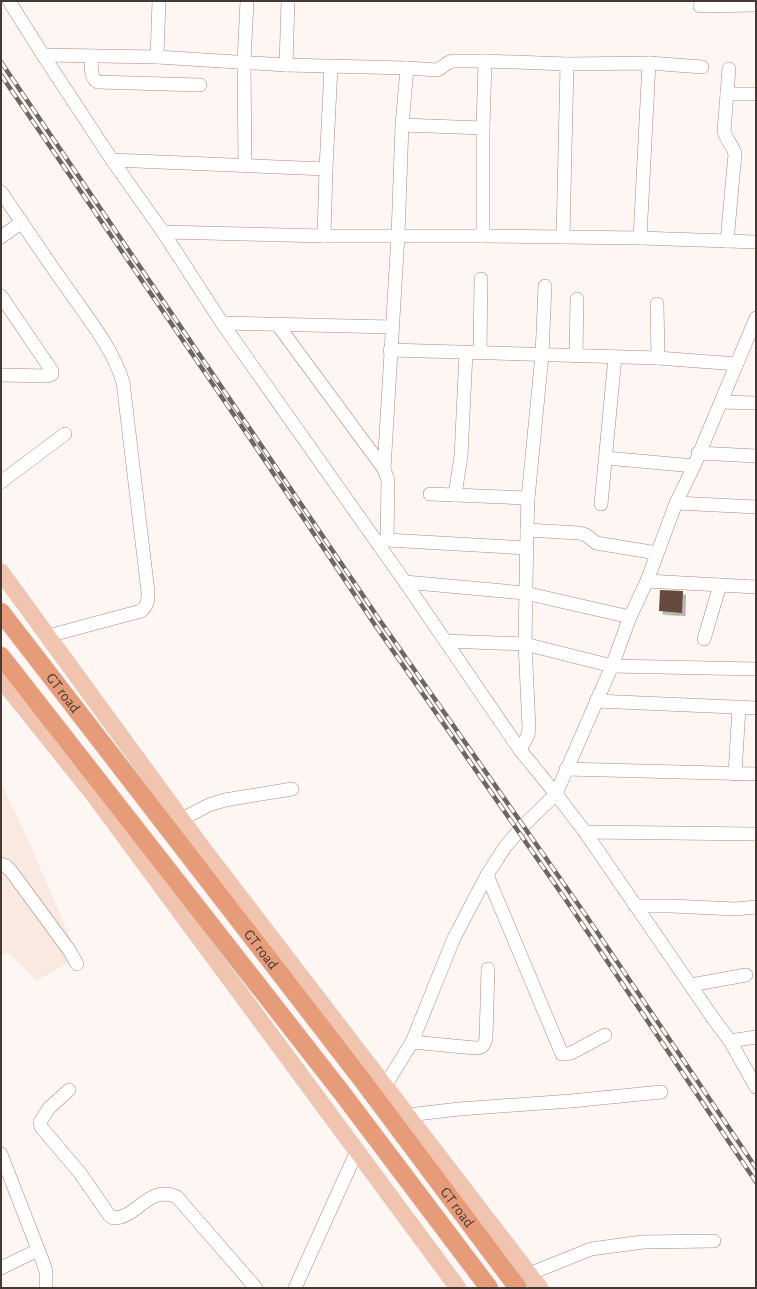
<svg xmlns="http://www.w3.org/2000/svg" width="757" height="1289" font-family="'Alegreya Sans',sans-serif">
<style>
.built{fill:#f9e9e1}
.building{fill:#654b3e;filter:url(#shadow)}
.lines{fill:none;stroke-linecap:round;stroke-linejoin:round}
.minor-casing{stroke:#a88a7d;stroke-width:14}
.major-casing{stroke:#d6d3d2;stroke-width:17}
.highway-casing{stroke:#d6d3d2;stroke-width:19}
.minor{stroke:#fff;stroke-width:13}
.major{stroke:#f1c4af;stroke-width:16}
.highway{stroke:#e79c79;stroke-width:18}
.rail-casing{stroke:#716560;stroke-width:4.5}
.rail{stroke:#fff;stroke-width:3;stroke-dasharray:9;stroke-linecap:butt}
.labels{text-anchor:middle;stroke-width:4;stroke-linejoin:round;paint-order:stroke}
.street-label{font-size:15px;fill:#463933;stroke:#fff}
</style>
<defs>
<filter id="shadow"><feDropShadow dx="3.5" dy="3.5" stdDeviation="0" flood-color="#0004"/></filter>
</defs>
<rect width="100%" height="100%" fill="#fdf6f3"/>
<!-- built -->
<polygon class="built" points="1,783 28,840 78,956 37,981 8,953 1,954"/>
<!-- building -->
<polygon class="building" points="660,590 683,591 682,613 659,611"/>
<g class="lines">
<!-- minor casing -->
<g class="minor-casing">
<g id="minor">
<polyline points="9,1 43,55 112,160 163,232 222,323 405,582 520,750 556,794 585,832 715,1021 730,1041 756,1087"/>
<polyline points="700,6 756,5"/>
<path d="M43 55 157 57 286 65 407 68 437 70C443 68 445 63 452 61H485L567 64 649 63 702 67"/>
<path d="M91 56C92 64 89 78 98 82L200 85"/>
<polyline points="157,57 159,1"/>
<polyline points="286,65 288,1"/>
<polyline points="407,68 402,125 398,235 384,469 388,480 387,540 527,548"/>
<polyline points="727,94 756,94"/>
<polyline points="402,125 483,128"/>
<polyline points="112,160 326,169"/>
<polyline points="245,165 244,62 247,1"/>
<path d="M1 192C23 224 44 256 67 288 87 317 112 347 123 382L148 592C148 601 148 605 141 611L48 636"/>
<polyline points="163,232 324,236 483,236 640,238 756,242"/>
<polyline points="324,236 326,169 331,66"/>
<polyline points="483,236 483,128 485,61"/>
<polyline points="1,237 22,222"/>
<polyline points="563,237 567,64"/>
<polyline points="640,238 649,63"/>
<path d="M727 241 735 154C733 145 727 142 724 131L729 69"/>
<polyline points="1,296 52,371 52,374 48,376 1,375"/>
<polyline points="657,304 658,358"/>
<polyline points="222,323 392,327"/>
<polyline points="277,324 384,469"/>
<polyline points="390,350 658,358 737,364"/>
<polyline points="480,352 481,279"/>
<polyline points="576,356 577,299"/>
<polyline points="721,402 756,403"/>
<polyline points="698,453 756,456"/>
<polyline points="606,458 694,466"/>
<polyline points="1,482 65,434"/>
<polyline points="430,494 528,498"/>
<polyline points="455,495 461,456 466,353"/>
<polyline points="676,503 756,507"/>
<polyline points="601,504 615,357"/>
<polyline points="527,530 579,533 586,535 596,543 657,553"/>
<polyline points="647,581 756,587"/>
<polyline points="405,582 525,593 630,617"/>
<polyline points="704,639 720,585"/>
<polyline points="446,641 525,644 612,666 756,669"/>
<polyline points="596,701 756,708"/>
<polyline points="520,750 528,735 529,728 525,644 527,530 528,498 542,355 545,286"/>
<polyline points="566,769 756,774"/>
<polyline points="735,774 739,707"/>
<polyline points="182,819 209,805 225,800 292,789"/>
<polyline points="585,832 756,834"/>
<polyline points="1,864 6,866 11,871 69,950 77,964"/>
<polyline points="487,875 562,1054 566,1054 571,1053 605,1035"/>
<polyline points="635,906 671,906 735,909 756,907"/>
<polyline points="691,985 746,975"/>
<polyline points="730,1041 756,1037"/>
<path d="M412 1042 475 1048C482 1048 484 1046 486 1039L488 969"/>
<polyline points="385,1086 412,1042 454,938 487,875 505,847 523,826 556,794 612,666 630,617 647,581 676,503 694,466 756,318"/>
<path d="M69 1090 49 1108 40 1122 41 1127 80 1173 109 1215 113 1218C137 1219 148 1184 177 1197L256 1288"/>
<polyline points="408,1115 459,1109 571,1101 661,1092"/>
<polyline points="1,1154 43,1262 46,1272 46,1288"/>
<polyline points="1,1268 38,1250"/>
<polyline points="529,1274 591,1249 643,1242 714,1241"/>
<polyline points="295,1288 357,1151"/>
</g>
</g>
<!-- major casing -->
<g class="major-casing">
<g id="major">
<polyline points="1,572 204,850 540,1288"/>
<polyline points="1,679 93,794 458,1288"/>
</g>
</g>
<!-- highway casing -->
<g class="highway-casing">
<g id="highway">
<path id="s1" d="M1 612 363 1081 518 1288"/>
<polyline points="1,656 342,1093 489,1288"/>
</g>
</g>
<!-- minor -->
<use href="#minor" class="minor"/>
<!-- major -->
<use href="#major" class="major"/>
<!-- highway -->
<use href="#highway" class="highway"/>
<!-- rail casing -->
<g class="rail-casing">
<g id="rail">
<polyline points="1,62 381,622 587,917 756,1168"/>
<polyline points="1,75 247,434 375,625 570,906 756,1182"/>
</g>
</g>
<!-- rail -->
<use href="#rail" class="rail"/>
</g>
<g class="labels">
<!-- street labels -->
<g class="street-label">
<text dy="5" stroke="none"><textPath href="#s1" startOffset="102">GT road</textPath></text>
<text dy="5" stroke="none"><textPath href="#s1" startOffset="426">GT road</textPath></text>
<text dy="5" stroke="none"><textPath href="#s1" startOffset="750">GT road</textPath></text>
</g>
</g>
<!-- border -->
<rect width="757" height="1289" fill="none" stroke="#463933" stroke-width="4"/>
</svg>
